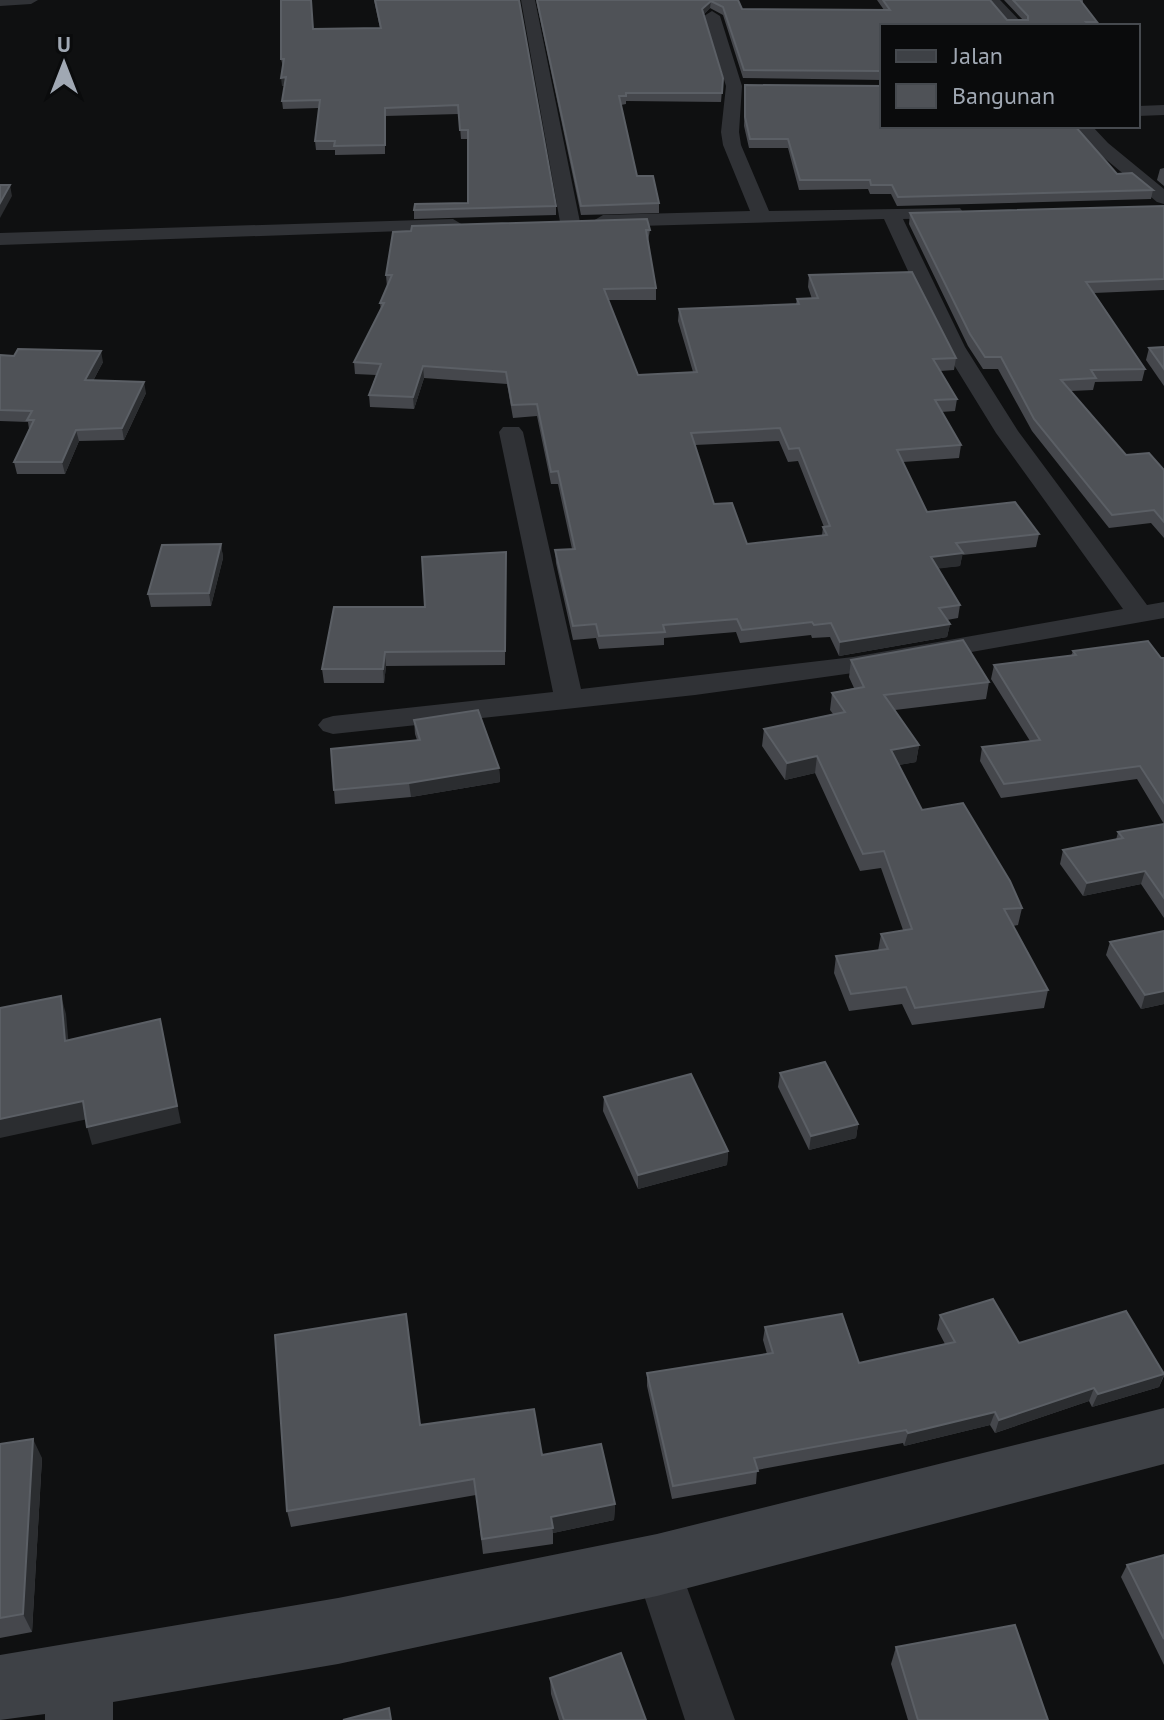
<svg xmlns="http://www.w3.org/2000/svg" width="1164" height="1720" font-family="'PT Sans',sans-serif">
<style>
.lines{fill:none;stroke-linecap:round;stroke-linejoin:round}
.street{fill:#303236;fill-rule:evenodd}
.secondary{fill:#3e4146;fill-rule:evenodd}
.wall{fill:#45474c;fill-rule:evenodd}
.shaded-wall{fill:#2b2d30}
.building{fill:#4f5257;stroke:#5b5f65;stroke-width:2;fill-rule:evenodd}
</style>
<rect width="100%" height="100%" fill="#0f1011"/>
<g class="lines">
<!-- street -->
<g class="street">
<polygon points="0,0 38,0 31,4 0,6"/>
<polygon points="521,0 535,0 580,222 570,228 560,222"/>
<polygon points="985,0 1000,0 1025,26 1008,26"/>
<polygon points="712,11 720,16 742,86 739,132 741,145 769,211 960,208 963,212 953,218 903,219 965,347 1018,431 1147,605 1164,602 1164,618 853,673 695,695 333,734 323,731 318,725 323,719 333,716 553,692 499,432 503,427 519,427 523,432 581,689 853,657 1123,609 996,433 943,347 884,219 603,227 593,221 603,215 750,211 723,145 721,132 726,86 704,16"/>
<polygon points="1164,105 1164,115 1138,116 1138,106"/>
<polygon points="1074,126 1092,126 1108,143 1164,189 1164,204 1157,202 1096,151"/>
<polygon points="453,219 463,225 460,229 0,245 0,233"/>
<polygon points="657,1542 673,1549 735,1720 685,1720 634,1565 641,1549"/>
</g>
<!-- secondary -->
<polygon class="secondary" points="1164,1408 1164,1464 657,1596 338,1664 113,1702 113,1720 45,1720 45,1714 0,1720 0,1655 338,1598 657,1534"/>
</g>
<!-- wall -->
<g class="wall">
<polygon points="374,0 519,0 556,206 556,215 414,219 414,210 468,203 468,139 461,139 459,114 385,116 385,154 335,155 335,150 316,150 315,141 319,108 283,109 282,101 285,86 282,86 283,67 281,59 313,29 380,28"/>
<polygon points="536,0 738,0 742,9 884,10 877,0 990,0 1007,20 1023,20 1004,0 1083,0 1083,4 1097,22 1096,26 882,26 882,80 743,78 723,15 710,8 703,15 723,78 721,102 626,101 626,104 621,105 637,176 659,203 659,213 581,215"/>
<polygon points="745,85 1117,174 1153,190 1151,199 897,206 891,194 870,194 868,189 799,190 788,148 749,148 744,126"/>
<polygon points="1164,168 1164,186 1157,180 1160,169"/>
<polygon points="1164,206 1164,290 1094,293 1145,369 1142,381 1095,382 1093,390 1071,391 1126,455 1164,470 1164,538 1151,523 1109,528 1032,431 998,369 983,369 968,346 909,224 910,213"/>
<path d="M650 230 648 241 656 288V300H608L638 375 693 372 678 321 679 309 796 304 797 299H812L808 287 809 275 956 358 954 370 940 371 957 399 955 411 941 412 961 445 959 458 903 462 927 512 1039 534 1036 547 962 555 960 566 938 568 960 605 958 618 947 620 950 624 947 637 839 656 830 637 812 638 811 635 740 643 736 632 664 638V645L599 649 596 638 573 640 556 563 555 550 572 549 558 484H551L537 416 513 418 507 384 424 378 414 409 370 407 369 395 376 375 355 374 354 362 381 310 380 303 387 287 386 275ZM779 441 788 462 798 461 824 527H823L822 535 747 544 714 504 695 445Z"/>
<polygon points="1164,347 1164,386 1146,360 1149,348"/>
<polygon points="0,355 103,362 93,381 146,393 124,440 79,441 65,474 17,474 14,462 29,429 28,422 0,421"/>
<polygon points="221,544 223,558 211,606 151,607 148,594"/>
<polygon points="506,552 505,665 386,666 384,683 324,683 322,669 425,607"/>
<polygon points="1073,651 1164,658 1164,824 1137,779 1001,798 980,761 982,747 1030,741 991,679 994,665 1071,656"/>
<polygon points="851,660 989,682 986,699 895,710 919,745 916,762 898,765 922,810 1022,908 1018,925 1013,926 1048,990 1044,1008 912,1025 902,1004 849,1011 834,973 836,956 878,951 881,934 903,930 881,868 860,871 815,773 785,780 762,746 764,729 833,714 830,710 832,693 854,688 849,677"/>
<polygon points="414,720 499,768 500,782 411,797 335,804 334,790 417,740 415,734"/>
<polygon points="1164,824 1164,918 1141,884 1083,896 1060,864 1063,850 1116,840 1118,832"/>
<polygon points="1110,942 1164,1004 1141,1009 1106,955"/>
<polygon points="780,1073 858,1124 856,1138 809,1150 778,1087"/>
<polygon points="604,1097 728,1151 727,1165 638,1189 603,1111"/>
<polygon points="940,1315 1019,1343 1164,1372 1164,1376 1159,1387 1092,1407 1089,1401 995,1433 990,1425 904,1446 903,1443 757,1470 756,1484 672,1499 647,1386 647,1373 767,1354 763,1340 765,1327 859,1363 945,1344 937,1329"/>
<polygon points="420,1425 542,1455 615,1504 614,1520 553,1533 553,1544 483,1554 476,1495 291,1527 287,1511"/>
<polygon points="0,1444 42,1458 32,1632 0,1638"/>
<polygon points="1164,1555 1164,1665 1121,1577 1127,1565"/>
<polygon points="896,1647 1048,1720 908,1720 891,1664"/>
<polygon points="550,1678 646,1720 559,1720 551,1694"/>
</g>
<!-- shaded-wall -->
<g class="shaded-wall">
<polygon points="711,1 710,8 701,17 702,9"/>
<polygon points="286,77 287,86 282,86 281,78"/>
<polygon points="10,185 12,196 0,218 0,203"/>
<polygon points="101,351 103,362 87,392 85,380"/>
<polygon points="423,366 424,378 414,409 413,397"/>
<polygon points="144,382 146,393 124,440 122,428"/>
<polygon points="76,430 79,441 65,474 62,462"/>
<polygon points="221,544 223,558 211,606 209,593"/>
<polygon points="963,553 960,566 928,570 931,557"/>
<polygon points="950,624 947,637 839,656 840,642"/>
<polygon points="385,652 386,666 384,683 383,669"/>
<polygon points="919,745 916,762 888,767 891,750"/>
<polygon points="817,756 815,773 785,780 787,763"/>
<polygon points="499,768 500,782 411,797 409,783"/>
<polygon points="1145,871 1141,884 1083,896 1087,883"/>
<polygon points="1164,991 1164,1004 1141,1009 1145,995"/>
<polygon points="61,996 66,1014 70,1059 65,1041"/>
<polygon points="160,1019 181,1123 92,1145 87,1127"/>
<polygon points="83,1101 88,1119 0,1138 0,1119"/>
<polygon points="858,1124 856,1138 809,1150 811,1136"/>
<polygon points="728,1151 727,1165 638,1189 638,1175"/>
<polygon points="1164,1374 1159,1387 1092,1407 1098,1394"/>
<polygon points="1094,1388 1089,1401 995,1433 999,1420"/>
<polygon points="995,1412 990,1425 904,1446 908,1433"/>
<polygon points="33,1439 42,1458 32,1632 23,1614"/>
<polygon points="615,1504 614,1520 553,1533 551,1517"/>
</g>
<!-- building -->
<g class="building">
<polygon points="281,0 311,0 313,29 381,28 375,0 519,0 556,206 414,210 415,204 468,203 468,130 460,130 458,105 385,108 385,145 334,146 335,141 315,141 320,100 282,101 286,77 281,78 284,59 281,59"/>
<polygon points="537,0 738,0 742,9 890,10 883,0 990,0 1007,20 1028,20 1028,16 1013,0 1080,0 1097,22 1086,22 1090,26 882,26 882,71 744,70 723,7 711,1 702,9 723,78 722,93 626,93 626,96 619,96 637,176 653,176 659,203 581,206"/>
<polygon points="745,85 882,86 882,126 1075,126 1117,174 1132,173 1153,190 898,197 892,185 871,185 870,180 800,180 788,139 750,139 745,117"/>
<polygon points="0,185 10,185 0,203"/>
<polygon points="1164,206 1164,279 1086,282 1145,369 1091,370 1096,378 1061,380 1126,455 1149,453 1164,470 1164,522 1154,510 1112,515 1034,419 1001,357 985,357 970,334 910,213"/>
<path d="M647 219 650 230H646L656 288 604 289 638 375 697 372 679 309 799 304 797 299 818 298 809 275 912 272 956 358 933 359 957 399 935 400 961 445 897 450 927 512 1015 502 1039 534 956 543 963 553 931 557 960 605 939 608 950 624 840 642 831 623 814 625 812 622 742 630 737 619 663 625 665 632 599 636 596 624 573 626 555 550 575 549 558 471 551 472 537 404 512 405 506 372 423 366 413 397 369 395 381 364 354 362 384 303H380L392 275H386L393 232 411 231 412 226ZM780 428 789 449 799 448 830 526 823 527 827 535 747 544 732 503 714 504 691 433Z"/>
<polygon points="1164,347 1164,369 1149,348"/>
<polygon points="18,349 101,351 85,380 144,382 122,428 76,430 62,462 14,462 34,420 27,420 32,411 0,410 0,355 14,356"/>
<polygon points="221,544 209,593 148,594 162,545"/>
<polygon points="506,552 505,651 385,652 383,669 322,669 334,607 425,607 422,557"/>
<polygon points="963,640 989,682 884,695 919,745 891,750 922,810 963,803 1010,881 1022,908 1004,909 1048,990 915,1008 906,987 851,994 836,956 888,949 881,934 912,929 884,851 863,854 817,756 787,763 764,729 845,712 832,693 864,687 851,660"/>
<polygon points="1148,641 1161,658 1164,658 1164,803 1140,766 1004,784 982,747 1040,740 994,665 1076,655 1073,651"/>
<polygon points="478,710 499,768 409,783 334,790 331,749 420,740 414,720"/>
<polygon points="1164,824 1164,898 1145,871 1087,883 1063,850 1123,838 1118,832"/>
<polygon points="1164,931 1164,991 1145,995 1110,942"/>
<polygon points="61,996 65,1041 160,1019 177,1106 87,1127 83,1101 0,1119 0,1008"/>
<polygon points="825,1062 858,1124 811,1136 780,1073"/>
<polygon points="691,1074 728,1151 638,1175 604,1097"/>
<polygon points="993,1299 1019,1343 1126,1311 1164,1374 1098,1394 1094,1388 999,1420 995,1412 908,1433 906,1430 754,1458 758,1471 673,1486 647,1373 773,1353 765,1327 842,1314 859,1363 955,1342 940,1315"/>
<polygon points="406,1314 420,1425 534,1409 542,1455 601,1444 615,1504 551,1517 553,1528 482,1539 474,1479 287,1511 275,1335"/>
<polygon points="33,1439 23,1614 0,1618 0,1444"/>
<polygon points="1164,1555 1164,1639 1127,1565"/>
<polygon points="1015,1625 1048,1720 918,1720 896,1647"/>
<polygon points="621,1653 646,1720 564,1720 550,1678"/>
<polygon points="389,1708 391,1720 343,1720"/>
</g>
<!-- legend -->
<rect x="880" y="24" width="260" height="104" fill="#0a0b0c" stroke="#464a4f" stroke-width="2"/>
<rect x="896" y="50" width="40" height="12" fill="#3e4146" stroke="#464a4f" stroke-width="2"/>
<text x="952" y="64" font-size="24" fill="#a0a8b3">Jalan</text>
<rect x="896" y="84" width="40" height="24" fill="#4f5257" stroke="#464a4f" stroke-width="2"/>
<text x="952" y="104" font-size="24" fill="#a0a8b3">Bangunan</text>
<!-- north arrow -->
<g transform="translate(64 64)" stroke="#0a0b0c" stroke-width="6" paint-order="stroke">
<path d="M0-6L14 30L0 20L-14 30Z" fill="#a0a8b3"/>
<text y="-12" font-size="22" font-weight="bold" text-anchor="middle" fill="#a0a8b3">U</text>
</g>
</svg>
